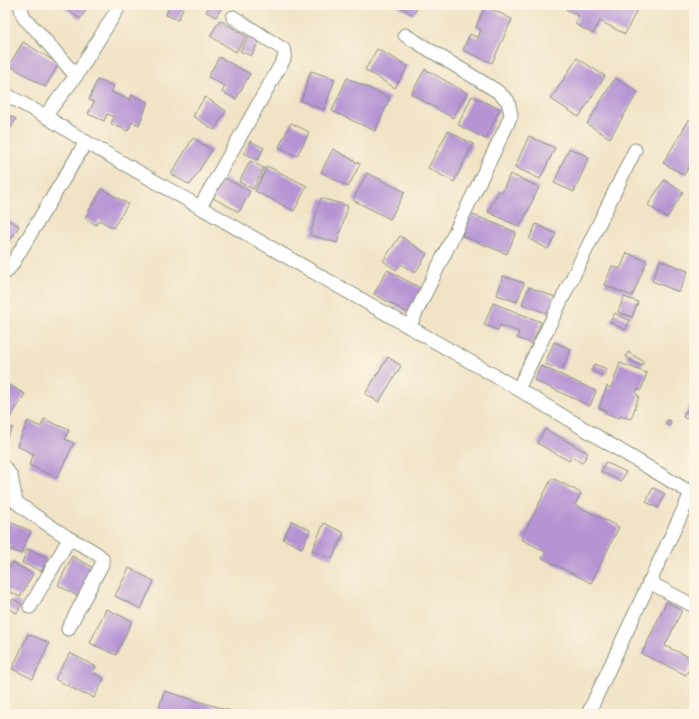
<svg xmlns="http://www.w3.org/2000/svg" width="699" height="719" font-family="Kalam,sans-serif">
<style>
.building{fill:#b694d4}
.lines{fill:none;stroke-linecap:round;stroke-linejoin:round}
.street-casing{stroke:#88907d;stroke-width:15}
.street{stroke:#fff;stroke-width:13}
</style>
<rect width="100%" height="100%" fill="#fcf5e5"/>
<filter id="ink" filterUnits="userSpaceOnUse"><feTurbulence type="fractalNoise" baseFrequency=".025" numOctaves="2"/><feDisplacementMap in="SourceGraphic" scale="8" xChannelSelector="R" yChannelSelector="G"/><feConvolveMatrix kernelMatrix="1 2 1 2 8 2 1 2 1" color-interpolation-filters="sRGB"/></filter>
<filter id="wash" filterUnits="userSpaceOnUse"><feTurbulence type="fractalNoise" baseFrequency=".012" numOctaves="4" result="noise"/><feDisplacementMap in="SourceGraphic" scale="16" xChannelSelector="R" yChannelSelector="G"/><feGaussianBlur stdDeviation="0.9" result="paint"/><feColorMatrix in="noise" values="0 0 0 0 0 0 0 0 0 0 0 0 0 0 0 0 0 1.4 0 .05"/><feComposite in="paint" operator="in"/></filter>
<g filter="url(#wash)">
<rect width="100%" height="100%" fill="#f1e3c6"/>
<g id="blocks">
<!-- building -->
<g class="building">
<polygon points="60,5 90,5 80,19"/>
<polygon points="170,5 176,5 183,8 178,20 166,15"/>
<polygon points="210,5 223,5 216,17 206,12"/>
<polygon points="396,5 419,5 413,15"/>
<polygon points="568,5 626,5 637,10 625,34 600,21 593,34 575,24 579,16 566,9"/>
<polygon points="485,6 512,19 492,63 463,50 470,34 478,38 481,30 476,27"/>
<polygon points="220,20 246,36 236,52 210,36"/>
<polygon points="251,31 262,36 251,56 240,51"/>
<polygon points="23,42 59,64 45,87 9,65"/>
<polygon points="377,49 408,66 395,88 365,70"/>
<polygon points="219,57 250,74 236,99 222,92 225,86 208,77"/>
<polygon points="577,58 605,76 579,117 551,99"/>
<polygon points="425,69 467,93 453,118 411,94"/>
<polygon points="311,71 335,79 324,110 301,101"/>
<polygon points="347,78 390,98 375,131 332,111"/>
<polygon points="615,78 638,92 610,138 587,124"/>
<polygon points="97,80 114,86 111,92 130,100 132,95 148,102 139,125 132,122 128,131 111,124 114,117 107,114 104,121 88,114 94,102 89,100"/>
<polygon points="472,96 500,109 486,139 458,125"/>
<polygon points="205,97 226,111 214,130 193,116"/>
<polygon points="5,113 16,119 5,137"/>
<polygon points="689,120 694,123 694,158 684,175 663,163"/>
<polygon points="291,123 309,132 297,156 279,147"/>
<polygon points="448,131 473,144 454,182 428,168"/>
<polygon points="529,136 555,148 540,179 515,167"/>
<polygon points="193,138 212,150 190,185 171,174"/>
<polygon points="250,141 264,148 258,160 244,153"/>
<polygon points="569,148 589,157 574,192 554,183"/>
<polygon points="333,149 360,164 348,187 321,172"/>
<polygon points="250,161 264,168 253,189 239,182"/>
<polygon points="267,166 307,186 294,211 255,191"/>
<polygon points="367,173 405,192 390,219 353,200"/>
<polygon points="510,174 539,187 520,227 488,212 499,190 502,192"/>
<polygon points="224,178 250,191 239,212 213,198"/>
<polygon points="664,180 683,192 667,218 648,205"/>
<polygon points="102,189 128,204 113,228 99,220 96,225 85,218"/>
<polygon points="321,198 348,206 337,243 310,235"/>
<polygon points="471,214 516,232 507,254 462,236"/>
<polygon points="5,218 19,226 5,249"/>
<polygon points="536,224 556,234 548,249 529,239"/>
<polygon points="400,236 427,254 415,273 401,264 396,270 383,261"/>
<polygon points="627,253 647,261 632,296 604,285 612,266 620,269"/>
<polygon points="660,260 688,271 679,292 652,281"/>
<polygon points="387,270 422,289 408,313 374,294"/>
<polygon points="503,276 524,283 517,302 497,295"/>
<polygon points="529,287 555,297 549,314 522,304"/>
<polygon points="624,297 638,302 632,317 618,312"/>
<polygon points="493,303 541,322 532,344 517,338 519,332 500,325 498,330 484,325"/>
<polygon points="615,313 630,321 625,330 610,322"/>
<polygon points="554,342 571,349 562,370 545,364"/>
<polygon points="628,352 644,362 641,366 626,357"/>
<polygon points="388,357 401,366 379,402 365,394"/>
<polygon points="620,363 647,373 641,390 637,389 636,394 639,396 631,419 620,416 619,418 605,413 606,411 599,408 607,386 611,388"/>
<polygon points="594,364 607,369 604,376 591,371"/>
<polygon points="541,366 596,391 590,406 534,380"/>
<polygon points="5,383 25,394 8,421 5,419"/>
<polygon points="693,398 694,399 694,423 683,417"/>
<polygon points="44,419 69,430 65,439 74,443 57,478 29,465 34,454 17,446 28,421 41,427"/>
<polygon points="667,420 671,421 669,426 665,424"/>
<polygon points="5,423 13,428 5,440"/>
<polygon points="545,429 588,453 582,463 572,457 569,461 537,443"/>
<polygon points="605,462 626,472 621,481 601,472"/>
<polygon points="552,478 581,493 575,505 619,527 591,583 542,558 546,552 521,539"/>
<polygon points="653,488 665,494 658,508 646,502"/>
<polygon points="5,520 31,531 21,554 9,549 11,545 5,542"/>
<polygon points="292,521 310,530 302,548 283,539"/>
<polygon points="324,523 344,533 332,559 312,550"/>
<polygon points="27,549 47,557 42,571 22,563"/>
<polygon points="72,556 94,568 79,597 58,585"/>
<polygon points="12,562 33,574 20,597 5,589 5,575"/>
<polygon points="129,568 154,581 141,609 115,596"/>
<polygon points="13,599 22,604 17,613 8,608"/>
<polygon points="666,602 682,610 665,646 694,659 686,675 642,654"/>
<polygon points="106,609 132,621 116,655 90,643"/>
<polygon points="5,620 9,622 5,629 9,631 5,639"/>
<polygon points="28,634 49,643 33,679 12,669"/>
<polygon points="70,653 96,667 93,672 104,679 94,698 86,693 85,695 55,679"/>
<polygon points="164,691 241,714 165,714 158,712"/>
</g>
</g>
</g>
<g filter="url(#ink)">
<use href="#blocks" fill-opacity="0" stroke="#88907d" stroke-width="1"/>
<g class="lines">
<!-- street casing -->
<g class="street-casing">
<g id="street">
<polyline points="20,5 24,18 38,32 76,76"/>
<polyline points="405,35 497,91 508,101 511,115 506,127 409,327"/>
<polyline points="5,94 45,116 86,142 518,389 691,493"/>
<polyline points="45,116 76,76 120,5"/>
<polyline points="200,207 284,59 285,53 283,49 233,17"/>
<polyline points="5,273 11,266 86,142"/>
<polyline points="518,389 635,150"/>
<path d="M5 468 11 476 16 502C33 515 50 526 67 537 79 544 93 549 102 558V564L68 629"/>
<polyline points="649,582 694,606"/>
<polyline points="30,607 69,539"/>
<polyline points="588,714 694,487"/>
</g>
</g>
<!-- street -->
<use href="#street" class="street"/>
</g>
</g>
<!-- margin -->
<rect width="699" height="719" fill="none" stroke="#fcf5e5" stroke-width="20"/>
</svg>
